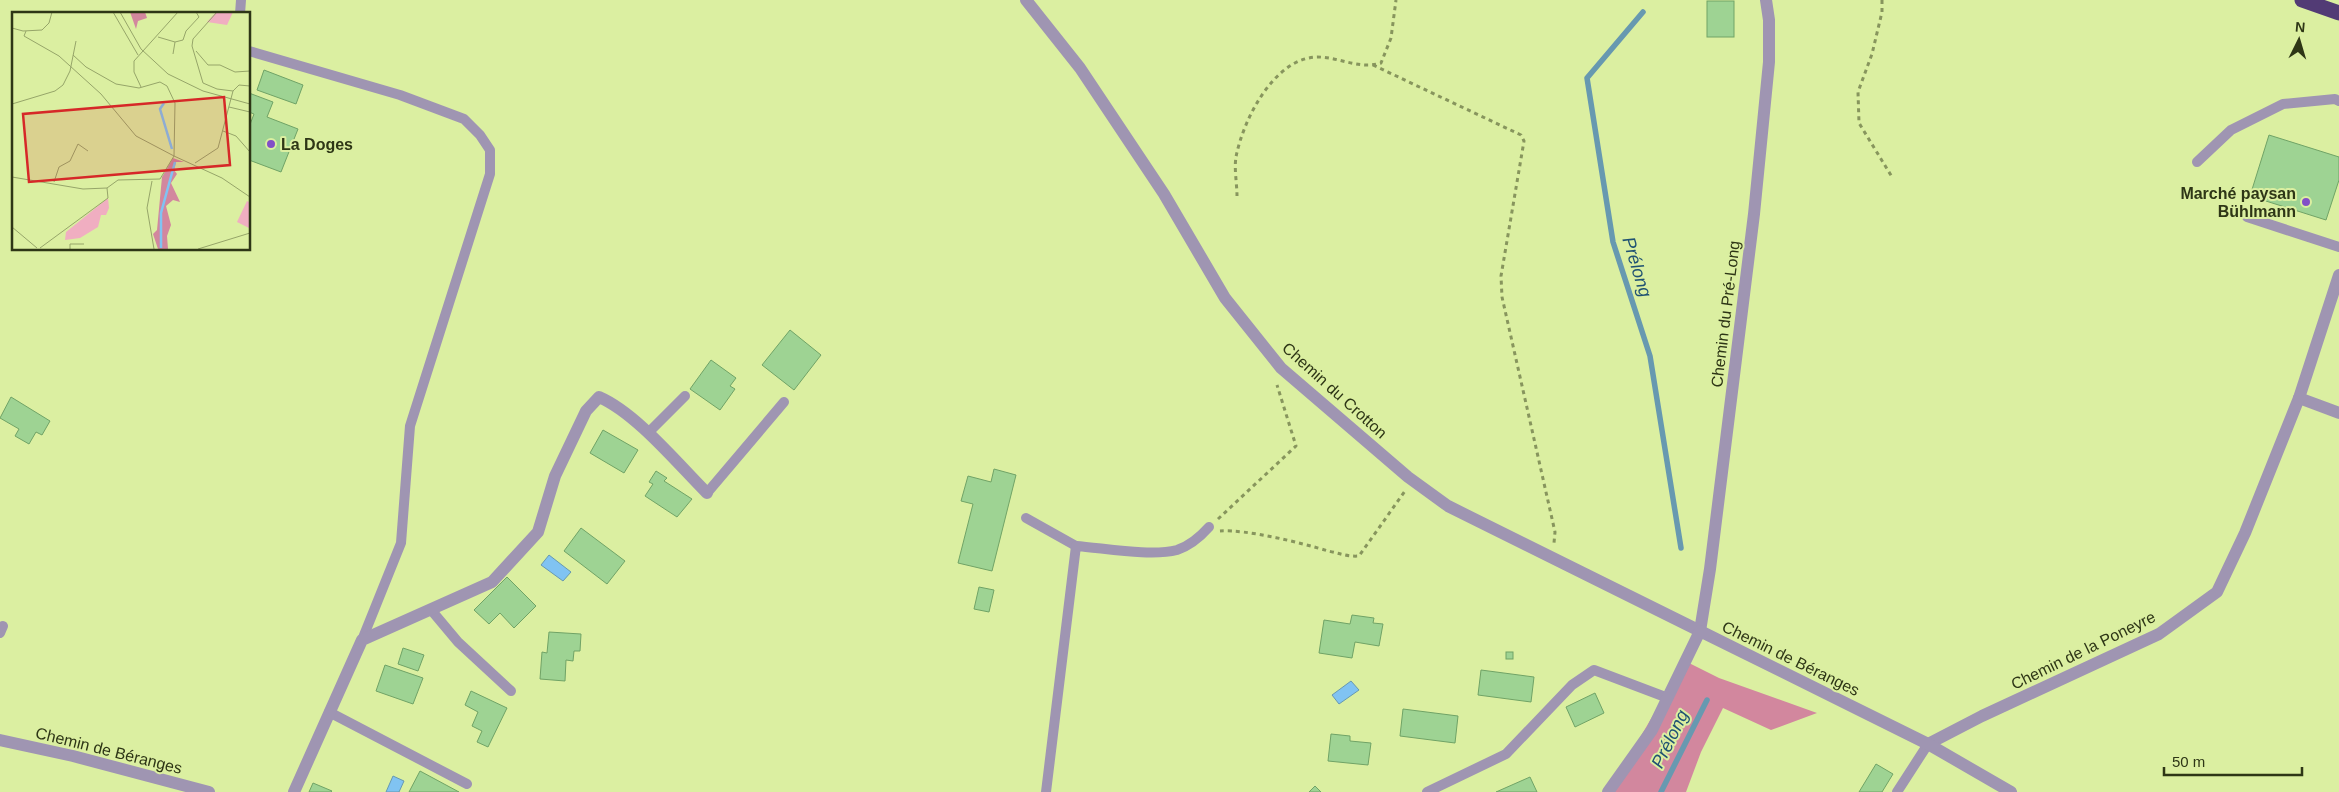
<svg xmlns="http://www.w3.org/2000/svg" width="2339" height="792" font-family="Arial,sans-serif">
<style>
.forest{fill:#d2879e}
.water{fill:#80c3f2;stroke:#6799b0}
.lines{fill:none;stroke-linecap:round;stroke-linejoin:round}
.stream{stroke:#6799b0;stroke-width:5.5}
.building{fill:#9ed393;stroke:#70a366}
.path{stroke:#87955d;stroke-width:3;stroke-dasharray:4 4;stroke-linecap:butt}
.service{stroke:#9f95b2;stroke-width:10}
.minor{stroke:#9f95b2;stroke-width:12}
.motorway{stroke:#523b75;stroke-width:15}
.poi-dot{fill:#824fc7;stroke:#dbefa1;stroke-width:2}
.labels{text-anchor:middle;stroke-width:4;stroke-linejoin:round;paint-order:stroke}
.poi-label{font-size:16px;font-weight:bold;fill:#2e3616;stroke:#dbefa1;text-anchor:start}
.street-label{font-size:16px;fill:#2e3616;stroke:#dbefa1}
.water-label{font-size:18px;font-style:italic;fill:#205272;stroke:#dbefa1}
.inset-river{fill:none;stroke:#80c3f2;stroke-width:2.5}
.inset-road{fill:none;stroke:#96a569;stroke-width:1}
.view{fill:#d62828;fill-opacity:0.15;stroke:#d62828;stroke-width:2.5}
.inset-edge{fill:none;stroke:#2e3616;stroke-width:2.5}
</style>
<rect width="100%" height="100%" fill="#dbefa1"/>
<!-- forest -->
<polygon class="forest" points="1685,661 1719,678 1817,713 1771,730 1723,708 1701,752 1686,792 1608,792"/>
<!-- water -->
<g class="water">
<polygon points="549,555 571,572 563,581 541,565"/>
<polygon points="1351,681 1359,690 1339,704 1332,695"/>
<polygon points="393,776 404,781 399,792 386,792"/>
</g>
<g class="lines">
<!-- stream -->
<g class="stream">
<polyline points="1643,12 1587,78 1613,242 1650,356 1681,548"/>
<polyline points="1661,792 1707,700"/>
</g>
</g>
<!-- building -->
<g class="building">
<rect x="1707" y="1" width="27" height="36"/>
<polygon points="264,70 303,85 296,104 257,90"/>
<polygon points="249,93 273,102 267,117 298,129 281,172 249,160 249,127 254,114 249,112"/>
<polygon points="2269,135 2339,157 2339,180 2326,220 2250,196"/>
<polygon points="790,330 821,355 794,390 762,365"/>
<polygon points="711,360 736,378 730,386 735,389 720,410 690,389"/>
<polygon points="11,397 50,421 42,435 36,432 29,444 15,436 19,429 0,418"/>
<polygon points="603,430 638,450 624,473 590,453"/>
<polygon points="994,469 1016,475 992,571 958,563 973,504 961,501 968,476 991,482"/>
<polygon points="656,471 667,478 664,481 692,499 677,517 645,496 653,484 649,482"/>
<polygon points="581,528 625,561 607,584 564,551"/>
<polygon points="507,577 536,606 514,628 500,613 489,624 474,610"/>
<polygon points="979,587 994,590 989,612 974,609"/>
<polygon points="1352,615 1374,618 1373,623 1383,624 1379,646 1355,642 1352,658 1319,653 1324,620 1350,624"/>
<polygon points="549,632 581,634 580,651 574,651 573,661 566,660 565,681 540,679 542,652 547,653"/>
<polygon points="403,648 424,655 418,671 398,664"/>
<rect x="1506" y="652" width="7" height="7"/>
<polygon points="385,665 423,678 413,704 376,691"/>
<polygon points="1481,670 1534,677 1531,702 1478,695"/>
<polygon points="471,691 507,708 488,747 477,742 482,731 472,726 478,712 465,705"/>
<polygon points="1595,693 1604,713 1575,727 1566,707"/>
<polygon points="1403,709 1458,716 1455,743 1400,736"/>
<polygon points="1331,734 1350,736 1350,741 1371,743 1368,765 1328,761"/>
<polygon points="1876,764 1893,774 1882,792 1859,792"/>
<polygon points="420,771 459,792 409,792"/>
<polygon points="1530,777 1537,792 1496,792"/>
<polygon points="313,783 332,791 331,792 309,792"/>
<polygon points="1315,786 1321,792 1309,792"/>
</g>
<g class="lines">
<!-- path -->
<g class="path">
<polyline points="1882,0 1882,12 1872,54 1858,92 1859,123 1892,177"/>
<polyline points="1373,65 1521,135 1524,141 1501,276 1502,297 1555,532 1554,543"/>
<path d="M1237 196C1237 184 1234 169 1236 157 1243 120 1274 58 1317 57 1340 57 1359 70 1381 63L1391 38 1396 0"/>
<polyline points="1218,519 1296,446 1277,385"/>
<path d="M1220 531C1246 529 1302 543 1328 551 1339 553 1347 557 1359 556L1405 491"/>
</g>
<!-- service -->
<g class="service">
<polyline points="240,14 241,0"/>
<polyline points="249,51 400,95 464,119 480,135 490,150 490,174 410,426 401,543 362,640"/>
<polyline points="2197,162 2231,130 2283,104 2335,99 2339,101"/>
<polyline points="2247,217 2339,247"/>
<polyline points="648,433 685,396"/>
<polyline points="707,493 784,402"/>
<polyline points="1026,518 1076,546"/>
<polyline points="432,611 458,642 511,691"/>
<polyline points="0,633 3,626"/>
<polyline points="329,712 467,784"/>
<path d="M1046 792 1076 546C1104 548 1151 557 1177 550 1189 546 1201 536 1209 527"/>
<polyline points="1427,792 1506,754 1572,685 1594,670 1668,698"/>
<polyline points="1897,792 1928,744"/>
</g>
<!-- minor -->
<g class="minor">
<polyline points="1026,0 1080,68 1164,194 1225,298 1281,368 1408,477 1448,506 1700,631 1710,569 1754,214 1769,62 1769,20 1766,0"/>
<polyline points="2299,398 2339,413"/>
<polyline points="0,740 73,756 209,792"/>
<polyline points="1928,744 1982,716 2159,634 2217,592 2245,533 2299,398 2339,275"/>
<path d="M294 792 362 640 492 582 538 532 555 476 586 411 599 397C636 413 677 463 707 493"/>
<polyline points="1608,792 1652,730 1700,631 1928,744 2011,792"/>
</g>
<!-- motorway -->
<polyline class="motorway" points="2302,0 2339,13"/>
</g>
<!-- markers -->
<g class="poi-dot">
<circle cx="271" cy="144" r="5"/>
<circle cx="2306" cy="202" r="5"/>
</g>
<g class="labels">
<!-- poi labels -->
<g class="poi-label">
<text x="281" y="150">La Doges</text>
<text x="2296" y="199" text-anchor="end">Marché paysan<tspan x="2296" dy="18">Bühlmann</tspan></text>
</g>
<!-- street labels -->
<g class="street-label">
<text transform="translate(1725 314) rotate(-83)" y="6">Chemin du Pré-Long</text>
<text transform="translate(1335 390) rotate(42)" y="6">Chemin du Crotton</text>
<text transform="translate(2083 650) rotate(-26)" y="6">Chemin de la Poneyre</text>
<text transform="translate(1791 658) rotate(26)" y="6">Chemin de Béranges</text>
<text transform="translate(109 750) rotate(14)" y="6">Chemin de Béranges</text>
</g>
<!-- water labels -->
<g class="water-label">
<text transform="translate(1637 267) rotate(73)" y="6">Prélong</text>
<text transform="translate(1670 739) rotate(-64)" y="6">Prélong</text>
</g>
</g>
<!-- overview -->
<g transform="translate(12 12)">
<rect width="238" height="238" fill="#dbefa1"/>
<path d="M204 0H221L215 13 195 10ZM96 186 97 196 94 203H89L86 215 68 226 53 228 54 220ZM235 189 237 190V216L225 210Z" fill="#f0aec1"/>
<path d="M118 0H133L135 6 126 9 124 17ZM161 146 172 150H164L162 158 165 162 159 171 168 190 161 188 154 194 159 213 155 224 156 237H146L141 222 145 218 150 165Z" fill="#d2879e"/>
<path class="inset-river" d="M152 91 148 97 160 137M149 236V201L163 150"/>
<path class="inset-road" d="M101 0 126 43M108 0 129 37 156 62 191 79 238 92M205 0 181 27 180 34 191 71 205 77 221 79M0 16 11 19 30 18 37 11 40 0M14 19 12 24 47 44 89 82 124 124 162 144 163 91 155 74 148 70 127 76 104 72 74 55 61 43M146 25 163 30M184 39 196 53H208L223 60 238 59M161 42 163 30 171 28 174 19 187 5 184 0M129 75 122 60V49L166 0M221 79 227 73 238 74M0 92 43 79 51 73 58 59 64 29M217 95 238 100M211 119 224 124 238 140M183 151 206 136 221 79M0 165 71 177 95 176 106 168 148 167 162 144 210 166 238 185M140 169 135 196 142 237M42 170 47 155 58 149 66 132 76 139M0 215 25 236M28 236 96 186 95 176M58 237V232H72M186 237 238 221"/>
<path class="view" d="M212 85 218 153 17 170 11 102Z"/>
<rect width="238" height="238" class="inset-edge"/>
</g>
<!-- north arrow -->
<g transform="translate(2299 40) rotate(5)" stroke="#dbefa1" stroke-width="4" paint-order="stroke">
<path d="M0-4L9 19L0 12L-9 19Z" fill="#2e3616"/>
<text y="-8" font-size="14" font-weight="bold" text-anchor="middle" fill="#2e3616">N</text>
</g>
<!-- scale -->
<path d="M2164 767v8h138v-8" fill="none" stroke="#2e3616" stroke-width="2.5"/>
<text x="2172" y="767" font-size="15" fill="#2e3616" stroke="#dbefa1" stroke-width="4" paint-order="stroke">50 m</text>
</svg>
